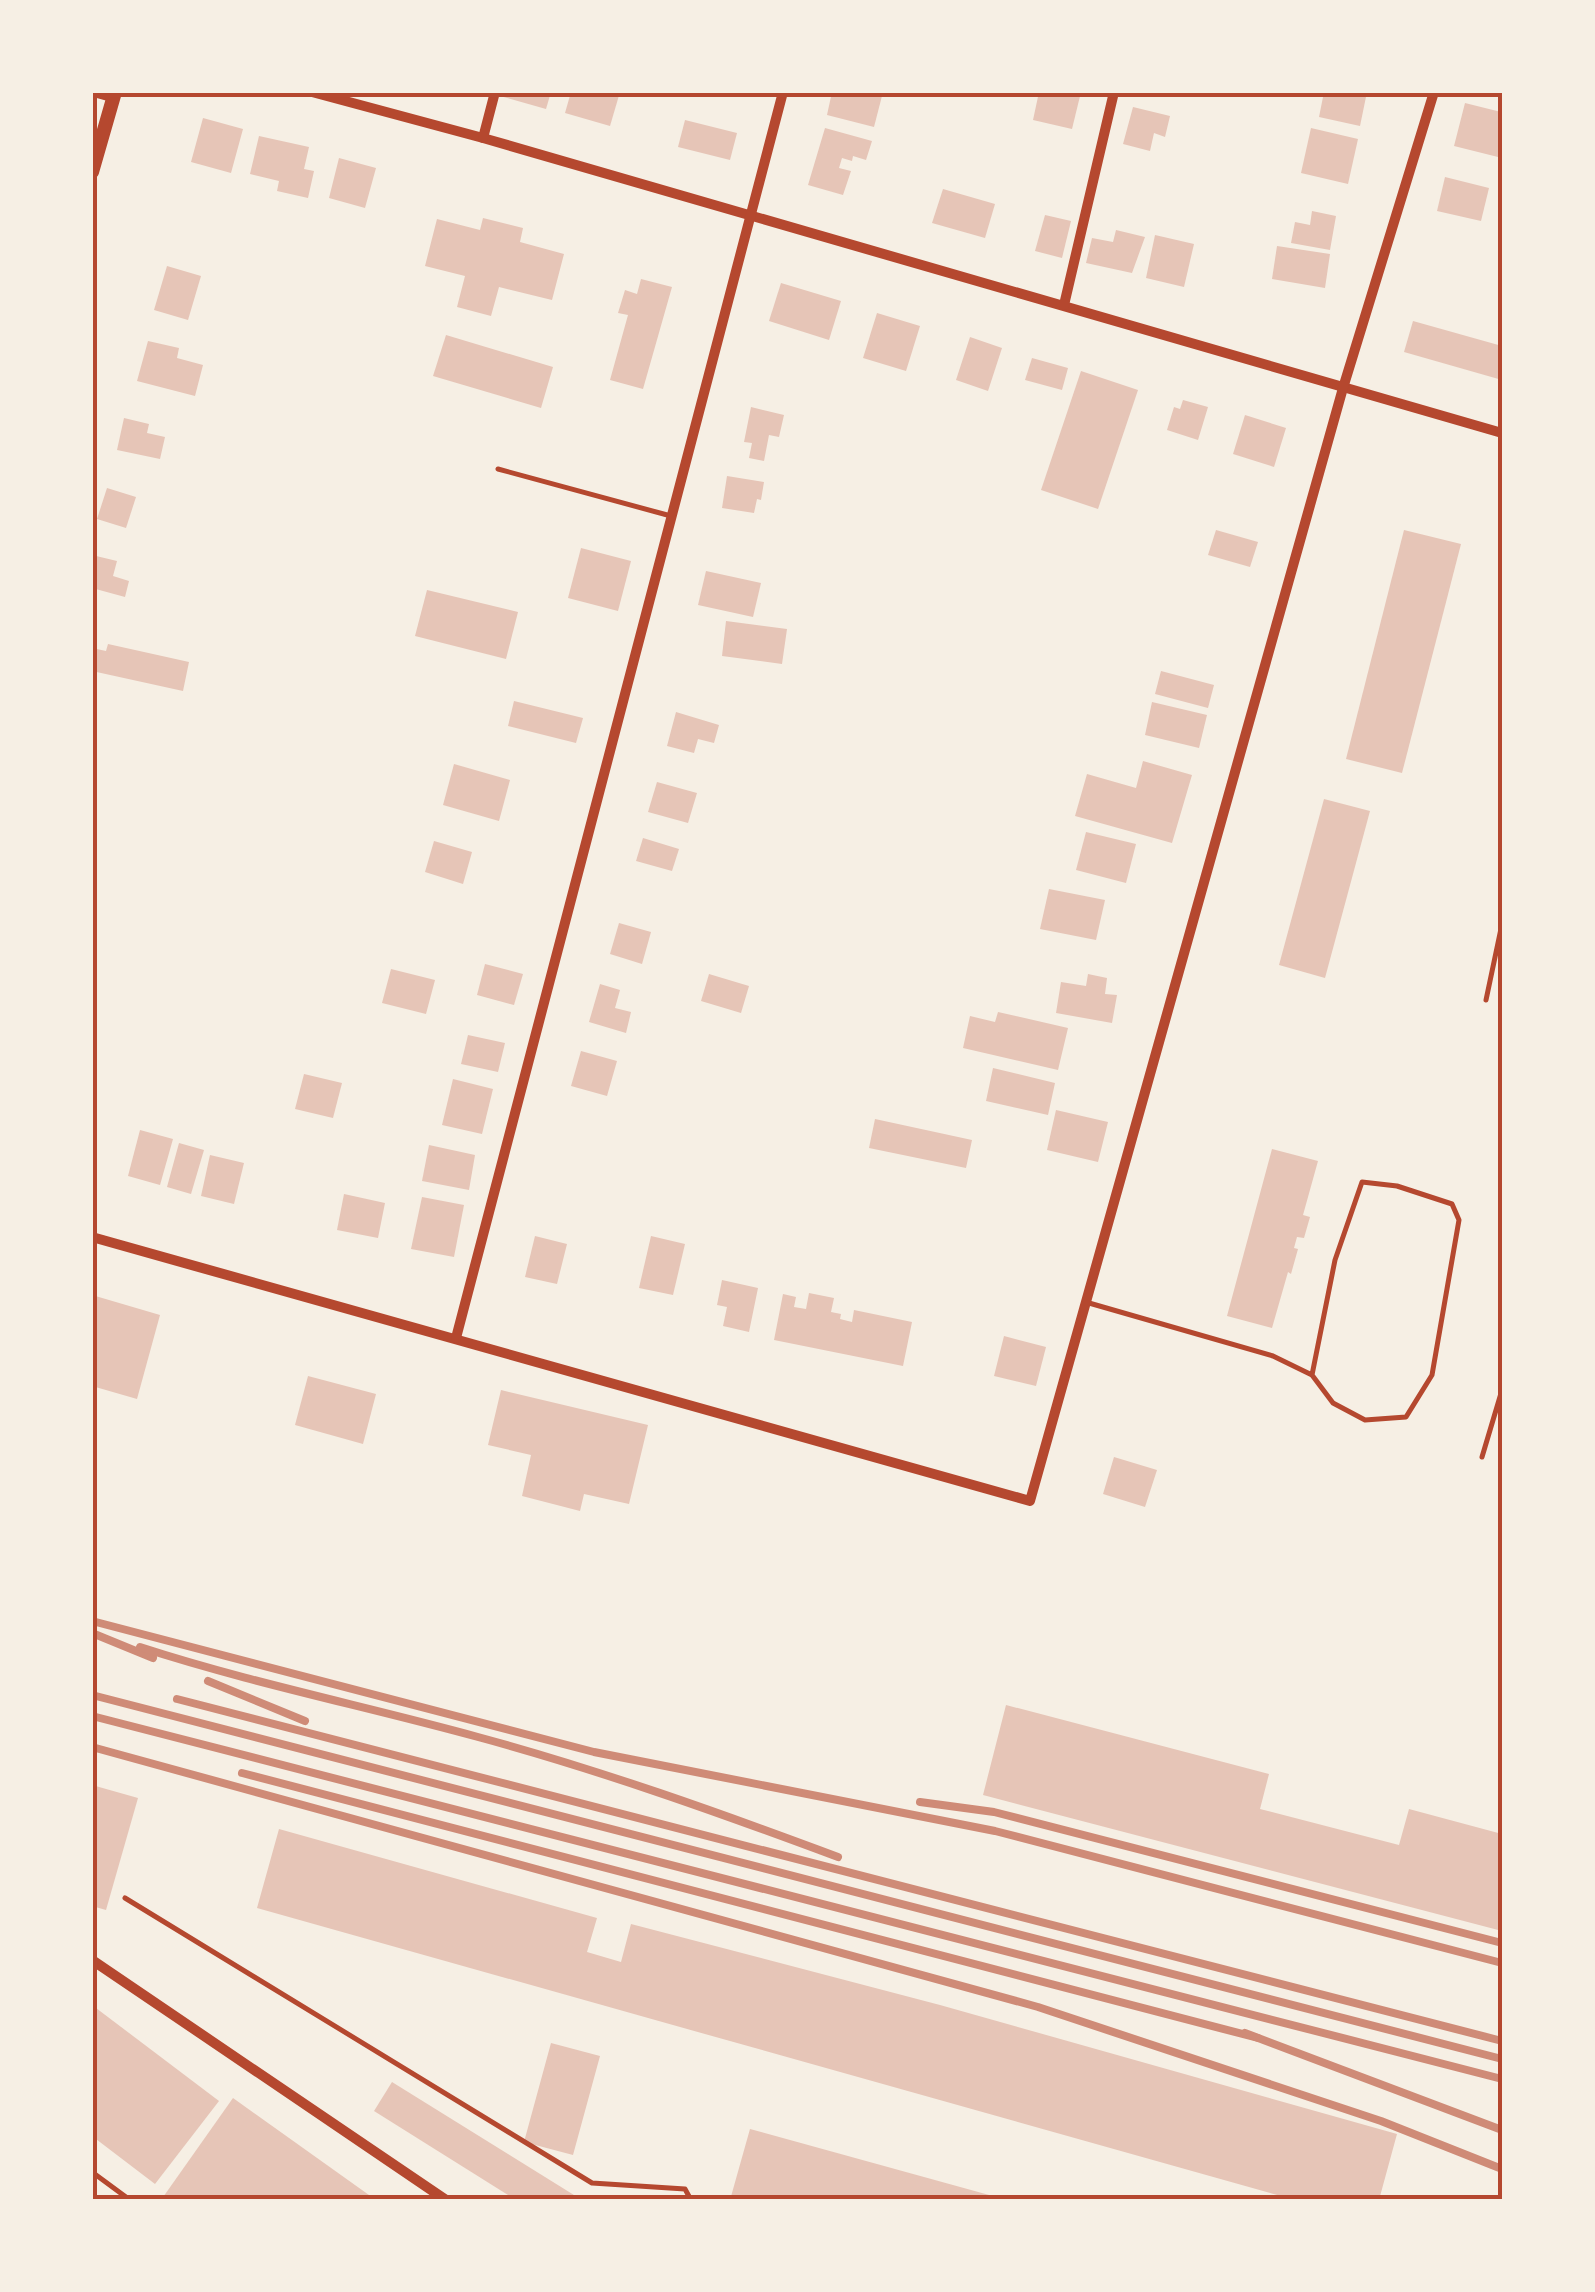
<svg xmlns="http://www.w3.org/2000/svg" width="1595" height="2292" font-family="'Golos Text',sans-serif">
<style>
.building{fill:#e6c5b7}
.lines{fill:none;stroke-linecap:round;stroke-linejoin:round}
.service{stroke:#b5482f;stroke-width:5}
.minor{stroke:#b5482f;stroke-width:10}
.tertiary{stroke:#b5482f;stroke-width:14}
.rail{stroke:#cf8b77;stroke-width:8}
.neatline{fill:none;stroke:#b5482f;stroke-width:4}
</style>
<rect width="100%" height="100%" fill="#f6efe4"/>
<!-- building -->
<g class="building">
<polygon points="501,92 551,92 546,109 500,96"/>
<polygon points="571,92 620,92 610,126 565,113"/>
<polygon points="832,92 883,92 874,127 827,115"/>
<polygon points="1039,92 1081,92 1072,129 1033,120"/>
<polygon points="1324,92 1367,92 1360,126 1319,117"/>
<polygon points="1465,103 1501,112 1498,124 1502,125 1502,158 1454,146"/>
<polygon points="1133,107 1170,116 1165,137 1154,133 1150,151 1123,144"/>
<polygon points="203,118 243,129 231,173 191,162"/>
<polygon points="685,120 737,133 730,160 678,147"/>
<polygon points="825,128 872,141 866,160 853,156 852,161 842,158 839,168 851,171 843,195 808,185"/>
<polygon points="1311,128 1358,139 1348,184 1301,173"/>
<polygon points="259,136 309,147 304,169 314,171 308,198 277,191 279,181 250,174"/>
<polygon points="339,158 376,168 365,208 329,198"/>
<polygon points="1445,177 1489,188 1481,221 1437,211"/>
<polygon points="943,189 995,204 985,238 932,223"/>
<polygon points="1312,211 1336,216 1330,250 1291,243 1295,222 1310,225"/>
<polygon points="1045,215 1071,221 1062,258 1035,251"/>
<polygon points="483,218 523,228 520,242 564,254 552,300 499,287 491,316 457,307 465,276 425,266 437,219 480,230"/>
<polygon points="1116,230 1145,237 1132,273 1086,263 1092,238 1113,242"/>
<polygon points="1155,235 1194,244 1184,287 1146,278"/>
<polygon points="1277,246 1330,254 1325,288 1272,279"/>
<polygon points="167,266 201,276 188,320 154,310"/>
<polygon points="641,279 672,287 643,389 610,380 628,315 618,313 625,290 637,294"/>
<polygon points="781,283 841,301 829,340 769,321"/>
<polygon points="877,313 920,326 906,371 863,358"/>
<polygon points="1413,321 1502,346 1502,380 1404,352"/>
<polygon points="446,335 553,367 541,408 433,376"/>
<polygon points="970,337 1002,348 988,391 956,380"/>
<polygon points="148,341 179,348 177,358 203,365 195,396 137,381"/>
<polygon points="1032,358 1068,368 1062,390 1025,380"/>
<polygon points="1081,371 1138,390 1098,509 1041,490"/>
<polygon points="1183,400 1208,407 1198,440 1167,430 1174,407 1180,409"/>
<polygon points="751,407 784,415 779,437 769,435 764,461 749,458 752,443 744,442"/>
<polygon points="1245,415 1286,428 1274,467 1233,454"/>
<polygon points="124,418 149,424 147,433 165,437 160,459 117,450"/>
<polygon points="727,476 764,482 761,500 757,499 754,513 722,508"/>
<polygon points="107,488 136,497 126,528 97,519"/>
<polygon points="1216,530 1258,542 1250,567 1208,555"/>
<polygon points="1404,530 1461,544 1402,773 1346,759"/>
<polygon points="581,548 631,561 618,611 568,598"/>
<polygon points="92,555 117,561 113,576 129,581 125,597 92,588"/>
<polygon points="706,571 761,583 753,617 698,605"/>
<polygon points="427,590 518,612 506,659 415,636"/>
<polygon points="726,621 787,629 782,664 722,656"/>
<polygon points="108,644 189,662 183,691 92,671 92,648 106,651"/>
<polygon points="1161,671 1214,685 1208,708 1155,694"/>
<polygon points="514,701 583,718 576,743 508,726"/>
<polygon points="1152,702 1207,715 1199,748 1145,735"/>
<polygon points="676,712 719,725 714,743 698,739 694,753 667,746"/>
<polygon points="1143,761 1192,775 1172,843 1075,816 1087,774 1136,788"/>
<polygon points="454,764 510,780 499,821 443,805"/>
<polygon points="657,782 697,793 688,823 648,812"/>
<polygon points="1324,799 1370,811 1325,978 1279,965"/>
<polygon points="1086,832 1136,844 1126,883 1076,870"/>
<polygon points="643,838 679,849 672,871 636,861"/>
<polygon points="434,841 472,852 463,884 425,872"/>
<polygon points="1049,889 1105,900 1096,940 1040,929"/>
<polygon points="619,923 651,932 642,964 610,954"/>
<polygon points="485,964 523,974 514,1005 477,995"/>
<polygon points="391,969 435,980 426,1014 382,1003"/>
<polygon points="709,974 749,986 741,1013 701,1001"/>
<polygon points="1088,974 1107,978 1105,994 1117,995 1112,1023 1056,1013 1061,982 1086,986"/>
<polygon points="600,984 620,990 615,1008 631,1012 626,1033 589,1022"/>
<polygon points="998,1012 1068,1028 1058,1070 963,1048 970,1016 995,1022"/>
<polygon points="468,1035 505,1043 498,1072 461,1064"/>
<polygon points="581,1051 617,1061 607,1096 571,1086"/>
<polygon points="993,1068 1055,1083 1048,1115 986,1101"/>
<polygon points="304,1074 342,1083 333,1118 295,1109"/>
<polygon points="453,1079 493,1089 482,1134 442,1125"/>
<polygon points="1056,1110 1108,1122 1098,1162 1047,1150"/>
<polygon points="875,1119 972,1140 966,1168 869,1148"/>
<polygon points="140,1130 173,1139 160,1185 128,1176"/>
<polygon points="179,1143 204,1150 191,1194 167,1187"/>
<polygon points="429,1145 475,1155 469,1190 422,1181"/>
<polygon points="1272,1149 1318,1161 1303,1215 1310,1217 1304,1238 1297,1237 1294,1248 1298,1249 1291,1274 1288,1272 1272,1328 1227,1316"/>
<polygon points="210,1155 244,1163 234,1204 201,1196"/>
<polygon points="344,1194 385,1203 378,1238 337,1230"/>
<polygon points="422,1197 464,1205 454,1257 411,1249"/>
<polygon points="535,1236 567,1244 557,1284 525,1277"/>
<polygon points="651,1236 685,1244 673,1295 639,1288"/>
<polygon points="722,1280 758,1288 749,1332 723,1326 727,1307 717,1305"/>
<polygon points="809,1293 834,1298 831,1312 841,1314 840,1319 852,1322 854,1310 912,1322 903,1366 774,1340 783,1294 796,1297 794,1307 806,1309"/>
<polygon points="92,1295 160,1315 137,1399 92,1386"/>
<polygon points="1004,1336 1046,1347 1036,1386 994,1376"/>
<polygon points="308,1376 376,1394 363,1444 295,1425"/>
<polygon points="501,1390 648,1425 629,1504 584,1494 580,1511 522,1496 531,1455 488,1445"/>
<polygon points="1114,1457 1157,1470 1145,1507 1103,1494"/>
<polygon points="1006,1705 1269,1774 1260,1809 1399,1845 1409,1809 1502,1834 1502,1931 983,1795"/>
<polygon points="92,1785 138,1798 106,1910 92,1906"/>
<polygon points="279,1829 597,1918 587,1952 621,1962 631,1924 940,2005 1397,2134 1379,2200 1295,2200 257,1908"/>
<polygon points="92,2005 219,2101 155,2184 92,2136"/>
<polygon points="551,2043 600,2056 573,2155 524,2142"/>
<polygon points="392,2082 582,2200 516,2200 374,2111"/>
<polygon points="233,2098 376,2200 161,2200"/>
<polygon points="750,2129 1000,2198 1000,2200 730,2200"/>
</g>
<g class="lines">
<!-- service -->
<g class="service">
<polyline points="92,94 110,99"/>
<polyline points="498,469 671,516"/>
<polyline points="1486,1000 1502,924"/>
<polyline points="1089,1303 1273,1356 1312,1375 1333,1403 1365,1420 1406,1417 1432,1375 1459,1220 1452,1204 1397,1186 1362,1182 1335,1260 1312,1375"/>
<polyline points="1482,1457 1502,1390"/>
<polyline points="125,1898 592,2183 685,2189 691,2200"/>
<polyline points="92,2172 130,2200"/>
</g>
<!-- minor -->
<g class="minor">
<polyline points="312,92 483,138 1502,433"/>
<polyline points="483,138 495,92"/>
<polyline points="1064,305 1114,92"/>
<polyline points="92,1237 1030,1501 1343,388 1434,92"/>
<polyline points="456,1338 783,92"/>
<polyline points="92,1960 446,2200"/>
</g>
<!-- tertiary -->
<polyline class="tertiary" points="92,172 115,92"/>
<!-- rail -->
<g class="rail">
<polyline points="92,1621 594,1752 995,1831 1502,1963"/>
<polyline points="92,1633 153,1658"/>
<path d="M140 1647C251 1683 365 1706 478 1737 600 1770 720 1813 838 1857"/>
<polyline points="208,1681 305,1721"/>
<polyline points="92,1695 1502,2059"/>
<polyline points="177,1699 1502,2041"/>
<polyline points="92,1716 1502,2079"/>
<polyline points="92,1747 1038,2007 1381,2121 1502,2169"/>
<polyline points="242,1773 1258,2038"/>
<polyline points="920,1802 994,1812 1502,1943"/>
<polyline points="1245,2033 1502,2130"/>
</g>
</g>
<!-- border -->
<rect width="1595" height="2292" fill="none" stroke="#f6efe4" stroke-width="190"/>
<rect x="95" y="95" width="1405" height="2102" class="neatline"/>
</svg>
